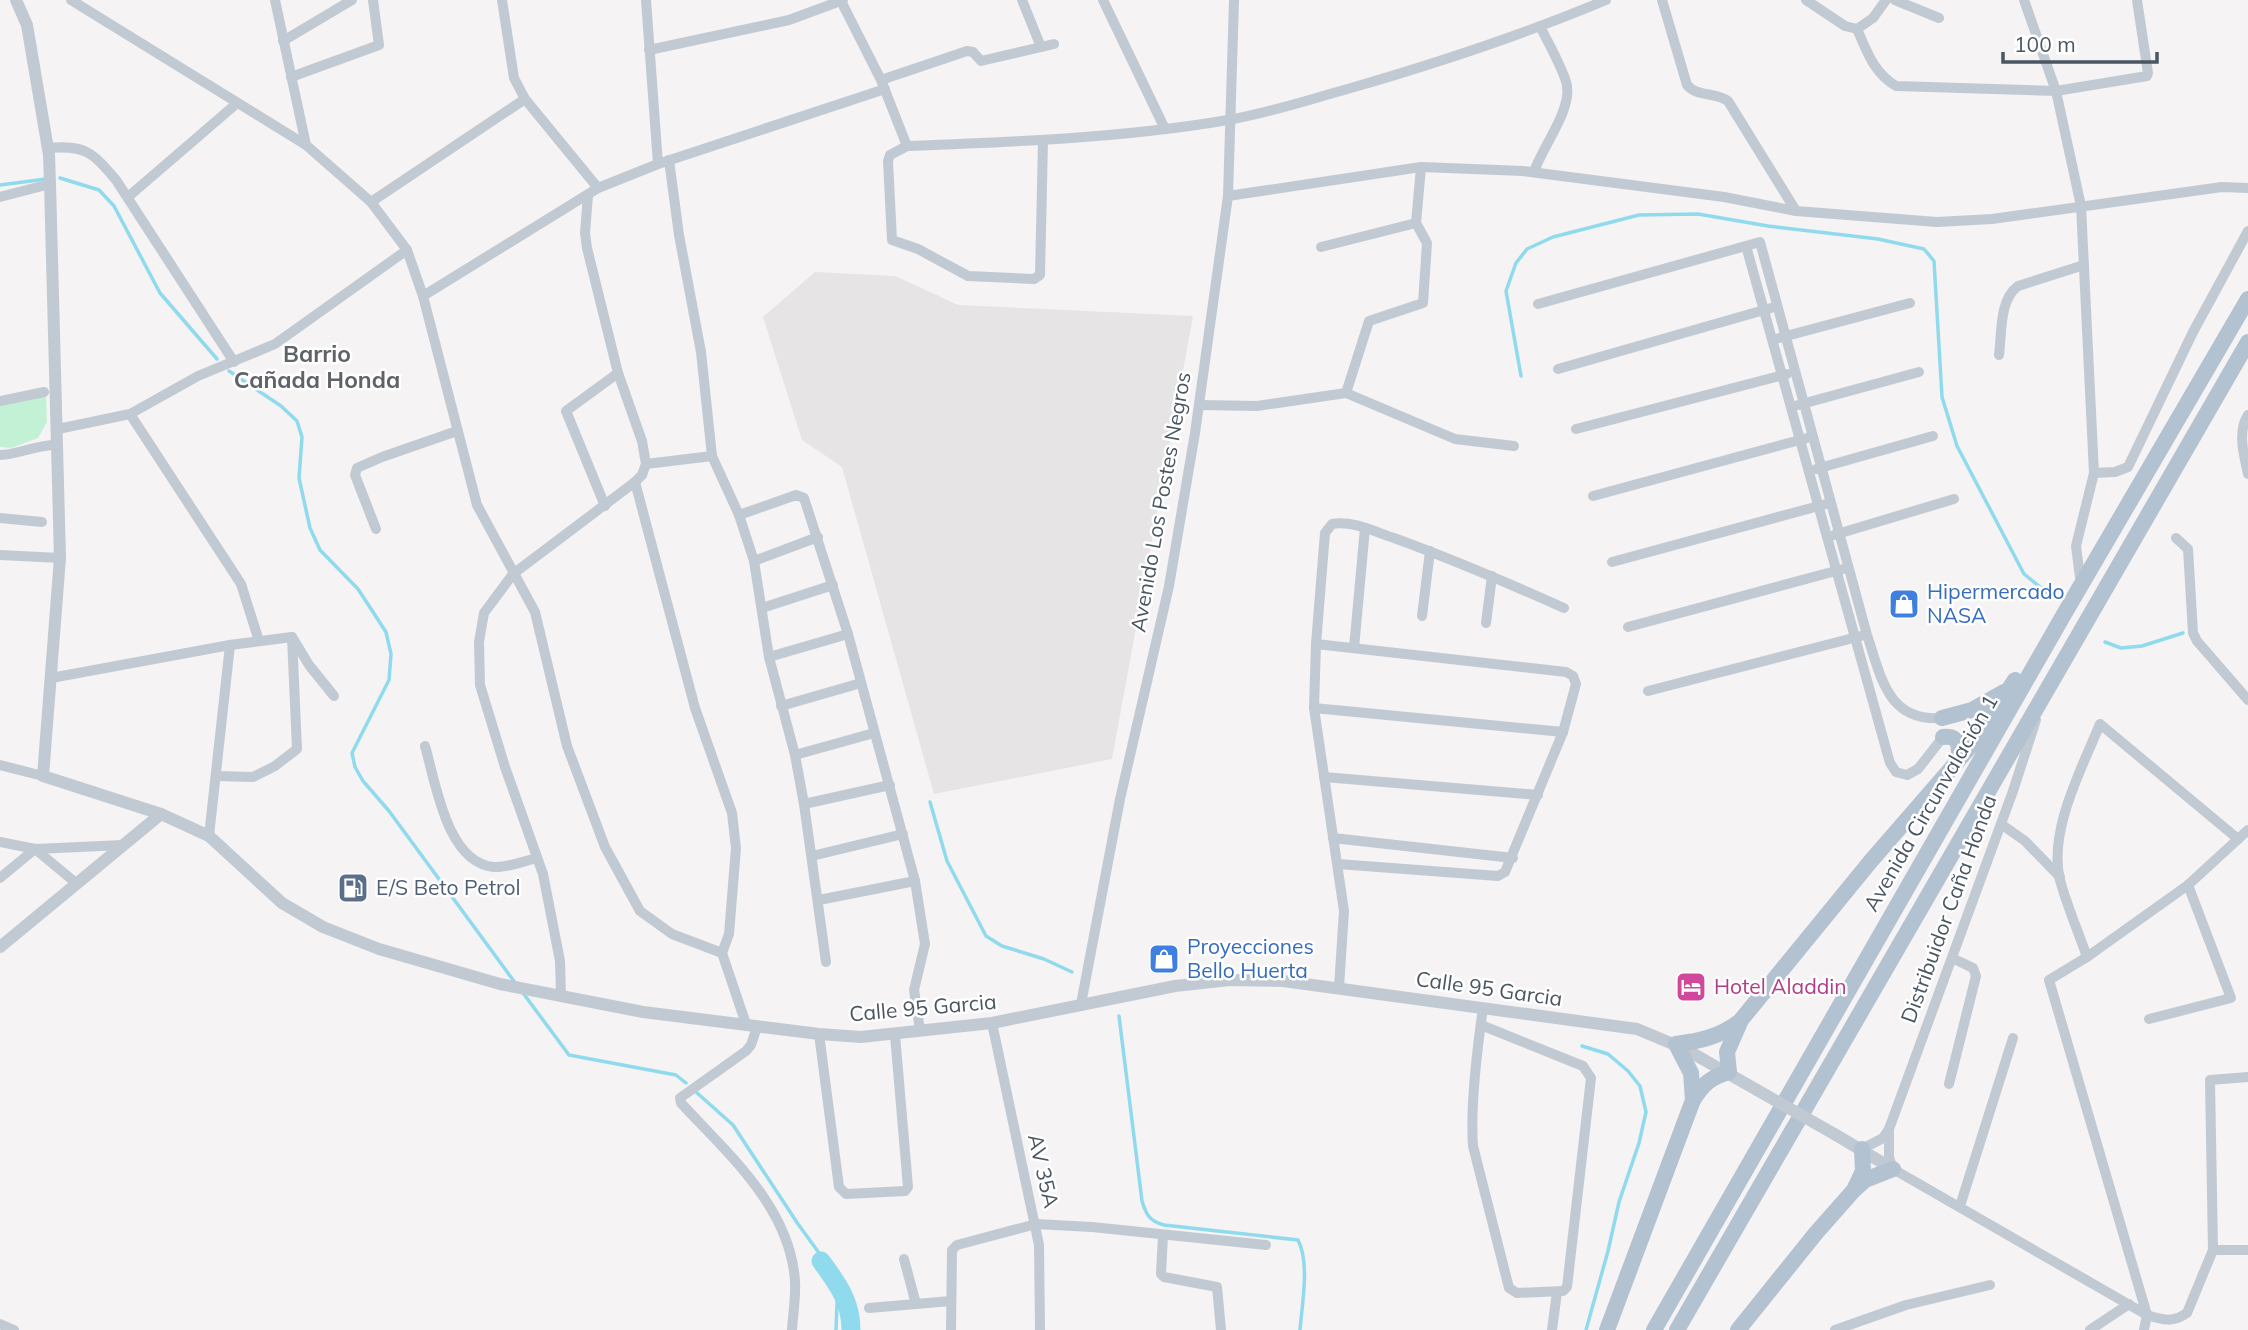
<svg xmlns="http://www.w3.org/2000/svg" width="2248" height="1330" font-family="Mulish,sans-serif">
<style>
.education{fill:#e6e4e5}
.green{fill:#c3f1d5}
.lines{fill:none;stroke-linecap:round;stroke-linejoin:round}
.stream{stroke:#90daee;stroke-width:3.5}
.river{stroke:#90daee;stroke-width:19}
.minor{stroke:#c1cad2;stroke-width:10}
.tertiary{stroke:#c1cad2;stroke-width:12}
.primary{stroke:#b3c2d1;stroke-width:16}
.tertiary-bridge{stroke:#c1cad2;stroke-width:12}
.labels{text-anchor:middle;stroke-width:5;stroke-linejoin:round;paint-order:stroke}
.street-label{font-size:21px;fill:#4a5661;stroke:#fff}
.shop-label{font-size:21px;fill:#366cbe;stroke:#fff;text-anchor:start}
.service-label{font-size:21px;fill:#4e5e75;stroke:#fff;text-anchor:start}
.hotel-label{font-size:21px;fill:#b23c85;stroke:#fff;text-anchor:start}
.neighbourhood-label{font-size:23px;font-weight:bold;fill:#5f6368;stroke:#fff}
</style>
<rect width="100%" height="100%" fill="#f5f3f3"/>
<!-- education -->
<polygon class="education" points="815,272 895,276 958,305 1193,316 1112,759 934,794 842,467 802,440 763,317"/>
<!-- green -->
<polygon class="green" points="46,395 47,422 38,438 11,448 0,447 0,405"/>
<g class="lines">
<!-- stream -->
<g class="stream">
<polyline points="60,178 99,190 114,206 160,293 217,359"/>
<polyline points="0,185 46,179"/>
<polyline points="229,371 281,406 297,421 302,437 299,478 310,528 320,550 358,589 386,632 391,654 389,680 352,753 355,767 363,781 389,811 516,984"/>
<polyline points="1521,376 1506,291 1516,263 1527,249 1553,237 1639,215 1698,214 1768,226 1878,239 1924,249 1934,261 1942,397 1957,446 2024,574 2055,599"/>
<polyline points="2105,642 2121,648 2142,646 2183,633"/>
<polyline points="930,802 947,861 986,936 1002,946 1044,959 1072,972"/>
<polyline points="523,993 569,1055 676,1075 686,1083"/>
<path d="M1119 1016 1142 1201C1146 1214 1149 1221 1164 1225L1298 1240C1310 1263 1302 1304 1300 1330"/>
<polyline points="1582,1046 1608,1054 1628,1071 1640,1086 1646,1112 1639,1143 1619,1202 1608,1251 1586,1330"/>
<polyline points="696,1092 733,1125 798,1224 838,1279 836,1330"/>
</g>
<!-- river -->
<path class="river" d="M821 1261C837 1283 851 1301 851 1330"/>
<!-- minor -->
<g class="minor">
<polyline points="71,0 306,145 371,202 407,250 423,296 477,505 535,612 567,746 605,847 640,911 672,934 722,953 746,1024"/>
<polyline points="275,0 306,145"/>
<polyline points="502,0 514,78 525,99 598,188"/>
<polyline points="646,0 658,164"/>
<polyline points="1022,0 1041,47"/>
<polyline points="1103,0 1165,129"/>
<path d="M1662 0 1687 85C1697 97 1716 92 1728 101L1796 211"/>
<path d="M1806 0 1845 26 1857 29C1867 52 1874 73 1896 86L2056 91 2147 76 2148 73 2137 0"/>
<polyline points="1895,0 1939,18"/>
<polyline points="2024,0 2056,91 2081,206 2094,473 2076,546 2081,585"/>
<path d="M841 1 881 80 907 146C1014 142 1122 138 1228 120 1269 113 1311 99 1351 88 1437 63 1523 35 1606 0"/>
<polyline points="1857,29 1873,18 1886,0"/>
<polyline points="283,41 352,0"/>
<polyline points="649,50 789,20 843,0"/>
<polyline points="291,77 379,45 373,0"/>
<polyline points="881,80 967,51 973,52 981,61 1054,44"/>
<polyline points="907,146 890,155 888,161 892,240 918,249 968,276 1034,279 1040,275 1043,141"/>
<path d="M48 148C86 145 92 152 116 180L234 362"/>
<polyline points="669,160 679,235 701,352 712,456 739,515 754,561 769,657 795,755 804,804 826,962"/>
<path d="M1534 172C1542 147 1571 112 1567 86 1565 72 1547 41 1540 26"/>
<polyline points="1228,196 1421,167 1523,171 1724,197 1796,211 1937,222 1992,219 2222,187 2248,188"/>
<polyline points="0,197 50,184"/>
<polyline points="128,197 236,104"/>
<polyline points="371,202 525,99"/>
<polyline points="1746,246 1890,763 1896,772 1907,775 1918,769 1943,737"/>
<polyline points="1321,247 1416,223"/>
<polyline points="423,296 598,188 658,164 885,89"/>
<path d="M1538 304 1760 242 1867 635C1881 676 1887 722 1942 718"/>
<polyline points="1779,338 1910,303"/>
<path d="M1999 355C2002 333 1999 300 2018 286L2084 265"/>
<polyline points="1558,369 1771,308"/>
<polyline points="1346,393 1369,321 1423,303 1427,243 1416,223 1421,167"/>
<polyline points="0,401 44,392"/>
<polyline points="1199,405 1257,406 1346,393 1455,439 1514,446"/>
<polyline points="1798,405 1919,372"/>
<polyline points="130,414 241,584 259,641"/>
<path d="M2248 415C2237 432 2244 455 2248 474"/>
<polyline points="58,429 130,414 198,376 275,344 407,250"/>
<polyline points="1576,429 1787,374"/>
<path d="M0 455C20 454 38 444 58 445"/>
<polyline points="646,464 712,456"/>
<polyline points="1816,469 1933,436"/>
<polyline points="2094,473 2115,472 2128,467 2193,332 2248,231"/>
<polyline points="635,482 695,708 732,813 736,848 729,934 722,953"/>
<polyline points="1593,496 1807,438"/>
<polyline points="605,506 566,411 618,373"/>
<polyline points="739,515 796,495 804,498 848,634 915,881 925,944 914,990 920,1030"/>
<polyline points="0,518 42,522"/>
<polyline points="376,529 355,475 357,468 382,457 457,431"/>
<polyline points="1834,535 1954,499"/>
<polyline points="2176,538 2188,549 2193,633 2197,641 2248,700"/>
<polyline points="0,555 60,558"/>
<polyline points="754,561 818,537"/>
<polyline points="1612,562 1826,504"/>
<polyline points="762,608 833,585"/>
<polyline points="1422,616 1430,551"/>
<polyline points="1486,623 1492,576"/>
<polyline points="1628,627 1843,569"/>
<polyline points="294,640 309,665 334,696"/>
<polyline points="1316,644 1566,672 1573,676 1576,684 1563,732 1505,872 1498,876 1338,864"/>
<polyline points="1354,648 1365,528"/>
<polyline points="769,657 848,634"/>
<polyline points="51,678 230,645 292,637"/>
<polyline points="1648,691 1861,636"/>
<polyline points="781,706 861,683"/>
<polyline points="1314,708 1563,732"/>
<path d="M425 746C436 784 447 863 494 867 507 868 524 861 537 858"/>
<polyline points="795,755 874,733"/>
<polyline points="0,765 43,776"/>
<polyline points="216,776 253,777 275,766 297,749 292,637"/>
<polyline points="1324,777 1538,795"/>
<polyline points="804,804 890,785"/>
<polyline points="2001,824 2025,841 2060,877"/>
<polyline points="209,836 230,645"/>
<polyline points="1333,838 1513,858"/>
<polyline points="0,842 35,849 123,845"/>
<polyline points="812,856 903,834"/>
<polyline points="0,878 35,849 76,883"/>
<polyline points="819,900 915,881"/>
<path d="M2087 957C2078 931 2067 906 2060 880 2048 831 2082 768 2100 724L2238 839"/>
<path d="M1339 987 1344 911 1314 708 1316 644 1325 533 1332 524C1352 520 1375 532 1394 538 1452 559 1508 583 1564 608"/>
<polyline points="561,995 560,961 543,874 505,767 480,685 479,642 484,613 513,574 635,482 642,475 646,464 642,441 618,373 587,248 585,233 588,195"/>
<polyline points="1081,1004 1120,799 1169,586 1195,433 1228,196 1234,0"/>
<polyline points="2149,1019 2231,998 2188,885"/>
<polyline points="992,1023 1039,1245 1040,1330"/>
<path d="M1481 1025 1583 1066 1591 1078 1567 1287 1563 1291 1517 1293 1509 1288 1473 1146C1470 1104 1477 1050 1483 1008"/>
<path d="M757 1027 751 1045 746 1051 680 1098 681 1103C728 1154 790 1207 795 1281 796 1297 793 1314 792 1330"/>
<polyline points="819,1034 839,1187 846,1194 905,1191 908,1187 895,1035"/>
<polyline points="1949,1084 1976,976 1973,968 1952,958"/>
<path d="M1889 1129V1157L1893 1169 2147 1315C2163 1320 2173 1323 2187 1313L2213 1250H2248"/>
<polyline points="1862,1149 1883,1138 1889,1129 2013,791 2036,720"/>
<polyline points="1960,1206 2013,1038"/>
<polyline points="1163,1235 1161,1274 1164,1277 1217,1287 1221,1330"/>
<polyline points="2213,1250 2210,1080 2248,1077"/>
<polyline points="904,1259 916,1304"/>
<polyline points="869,1308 951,1301"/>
<polyline points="0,1324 14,1330"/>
<polyline points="951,1330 952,1250 957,1245 1036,1224 1092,1227 1266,1245"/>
<polyline points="1552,1330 1557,1292"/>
<polyline points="1835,1330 1906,1305 1990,1285"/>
<polyline points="2090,1330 2129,1304"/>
<polyline points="2144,1330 2147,1315 2049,980 2087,957 2188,885 2248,830"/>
</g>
<!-- tertiary -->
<g class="tertiary">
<polyline points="16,0 27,25 49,155 50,184 60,558 43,776 161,814 209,836 282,903 323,927 379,949 500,984 643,1012 819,1034 861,1037 992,1023 1175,986 1230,980 1283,981 1637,1029 1685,1049 1757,1090"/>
<polyline points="0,947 161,814"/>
<polyline points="1836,1135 1893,1169"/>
</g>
<!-- primary -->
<g class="primary">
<polyline points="1942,718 1972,710 2004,692"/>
<path d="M1943 737C1960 735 1960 747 1958 760"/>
<path d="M1693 1100 1691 1073 1676 1044C1700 1041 1719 1037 1739 1022"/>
<polyline points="1855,1188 1863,1171 1862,1149"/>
<path d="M1607 1330 1693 1100C1703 1084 1711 1077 1729 1072L1727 1052 1741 1020 1870 862 1975 741 2015 680"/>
<polyline points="1654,1330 2063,616 2248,299"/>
<polyline points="1677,1330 2248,342"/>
<polyline points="1738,1330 1816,1233 1854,1190 1865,1180 1893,1169"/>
</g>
<!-- tertiary-bridge -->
<polyline class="tertiary-bridge" points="1757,1090 1836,1135"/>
</g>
<!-- icons -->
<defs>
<g id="shop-square" transform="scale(1.575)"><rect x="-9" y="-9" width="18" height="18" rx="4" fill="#3f7fe0" stroke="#fff"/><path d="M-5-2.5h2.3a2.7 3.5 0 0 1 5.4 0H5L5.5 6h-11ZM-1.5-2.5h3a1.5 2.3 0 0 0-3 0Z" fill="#fff"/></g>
<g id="fuel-square" transform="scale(1.575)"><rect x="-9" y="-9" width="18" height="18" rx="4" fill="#5c6f8a" stroke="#fff"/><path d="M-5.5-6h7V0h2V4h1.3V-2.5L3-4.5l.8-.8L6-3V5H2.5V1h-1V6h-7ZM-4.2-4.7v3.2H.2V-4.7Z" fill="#fff"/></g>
<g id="hotel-square" transform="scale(1.575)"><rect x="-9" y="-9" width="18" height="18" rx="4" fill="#d1479c" stroke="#fff"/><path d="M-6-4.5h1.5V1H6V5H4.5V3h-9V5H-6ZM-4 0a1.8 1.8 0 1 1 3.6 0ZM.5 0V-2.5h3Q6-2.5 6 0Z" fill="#fff"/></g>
</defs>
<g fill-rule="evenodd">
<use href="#shop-square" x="1904" y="604"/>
<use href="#fuel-square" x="353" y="888"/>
<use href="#shop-square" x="1164" y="959"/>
<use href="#hotel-square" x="1691" y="987"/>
</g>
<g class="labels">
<!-- street labels -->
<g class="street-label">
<text transform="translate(1161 502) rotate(-80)" y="7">Avenido Los Postes Negros</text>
<text transform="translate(1931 803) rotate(-60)" y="7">Avenida Circunvalación 1</text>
<text transform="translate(1949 909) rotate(-70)" y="7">Distribuidor Caña Honda</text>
<text transform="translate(1489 989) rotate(8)" y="7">Calle 95 Garcia</text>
<text transform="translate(923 1008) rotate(-5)" y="7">Calle 95 Garcia</text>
<text transform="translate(1043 1171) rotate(77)" y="7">AV 35A</text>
</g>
<!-- shop labels -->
<g class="shop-label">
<text x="1927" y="599">Hipermercado<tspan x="1927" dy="24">NASA</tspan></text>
<text x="1187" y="954">Proyecciones<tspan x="1187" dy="24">Bello Huerta</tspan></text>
</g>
<!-- service labels -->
<g class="service-label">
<text x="376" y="895">E/S Beto Petrol</text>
</g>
<!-- hotel labels -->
<g class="hotel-label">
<text x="1714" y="994">Hotel Aladdin</text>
</g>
<!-- neighbourhood labels -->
<g class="neighbourhood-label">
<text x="317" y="362">Barrio<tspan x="317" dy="26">Cañada Honda</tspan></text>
</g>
</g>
<!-- scale -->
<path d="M2003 52v10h154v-10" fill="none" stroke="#4a5661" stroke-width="3.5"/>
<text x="2014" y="52" font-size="21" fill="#4a5661" stroke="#ffffff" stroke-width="5" paint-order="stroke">100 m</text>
</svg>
